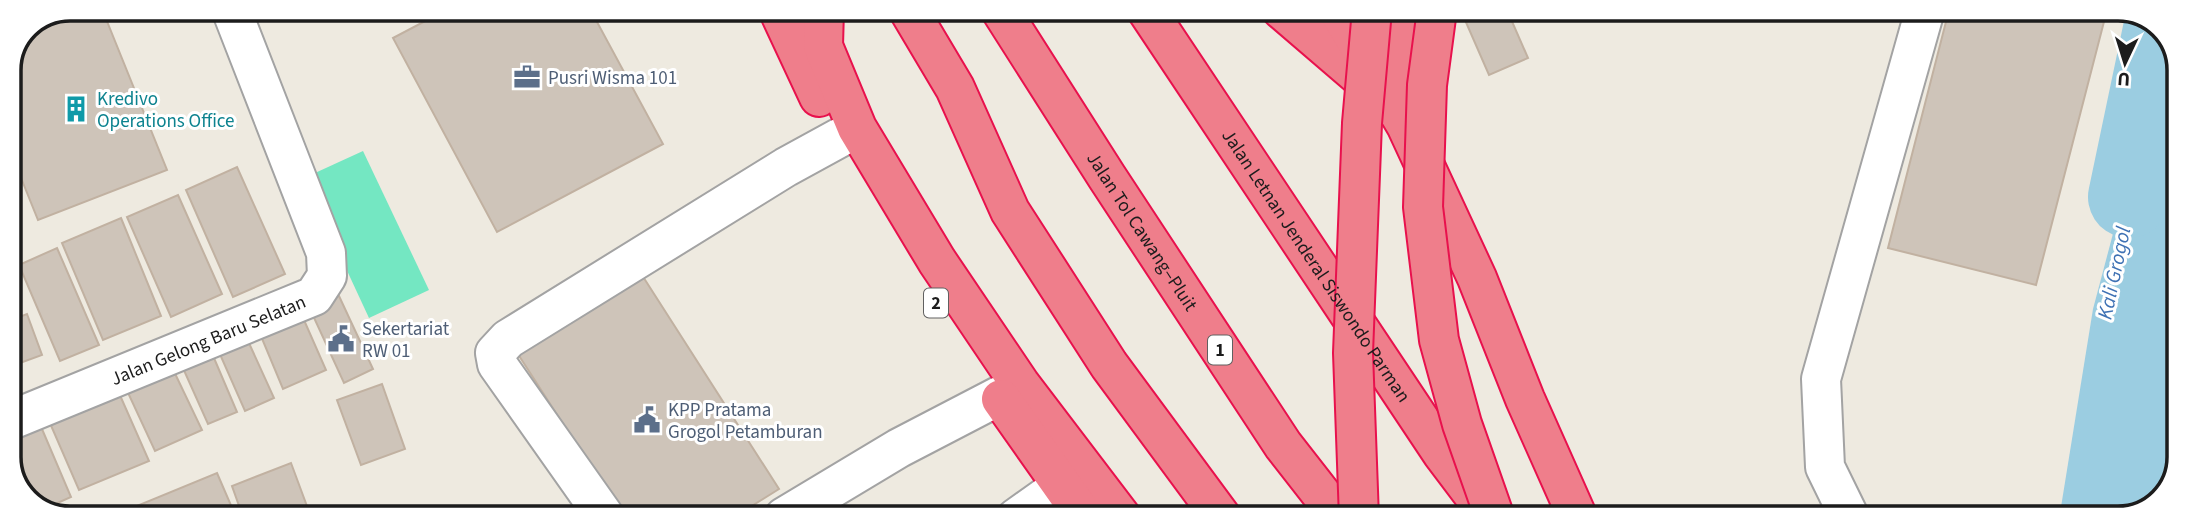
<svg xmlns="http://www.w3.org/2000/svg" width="2188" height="527" font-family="'Source Sans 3',sans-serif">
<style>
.pitch{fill:#74e7c2}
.water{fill:#9bcde1}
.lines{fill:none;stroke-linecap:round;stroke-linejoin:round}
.river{stroke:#9bcde1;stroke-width:82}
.building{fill:#cec4b9;stroke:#c1b1a1;stroke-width:2}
.minor-casing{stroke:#a3a3a3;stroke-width:42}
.highway-casing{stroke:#e8114d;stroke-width:42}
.minor{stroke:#fff;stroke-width:38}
.highway{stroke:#ef7e8b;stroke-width:38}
.highway-bridge-casing{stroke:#e8114d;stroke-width:42;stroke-linecap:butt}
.highway-bridge{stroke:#ef7e8b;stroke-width:38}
.labels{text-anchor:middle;stroke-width:6;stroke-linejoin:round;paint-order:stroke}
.shield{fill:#fff;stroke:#606060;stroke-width:2}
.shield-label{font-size:18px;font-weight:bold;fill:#1c1c1c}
.service-label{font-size:19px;fill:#4e5e75;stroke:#fff;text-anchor:start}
.culture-label{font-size:19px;fill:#0d838f;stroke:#fff;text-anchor:start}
.street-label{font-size:19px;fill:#1c1c1c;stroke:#fff}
.water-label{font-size:21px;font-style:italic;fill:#3f72b4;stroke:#fff}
.rim{fill:none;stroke:#1c1c1c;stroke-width:3.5}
</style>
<rect width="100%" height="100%" fill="#eeeae0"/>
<!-- pitch -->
<polygon class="pitch" points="363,151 429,290 369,318 304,178"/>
<!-- water -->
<polygon class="water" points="2166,34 2179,62 2178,471 2158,503 2119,518 2062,518 2061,507 2093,309"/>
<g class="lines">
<!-- river -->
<polyline class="river" points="2129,197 2164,30"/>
</g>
<!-- building -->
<g class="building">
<polygon points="84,9 102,9 167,170 38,220 9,148 9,69 24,32"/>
<polygon points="448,9 590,9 663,144 497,232 393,38"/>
<polygon points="1490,10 1507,10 1528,58 1489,75 1465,20"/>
<polygon points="1949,10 2107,10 2036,285 1888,248"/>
<polygon points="237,167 285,274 233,297 186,190"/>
<polygon points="178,195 222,294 171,317 127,217"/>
<polygon points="9,212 21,242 9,247"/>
<polygon points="121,218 161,316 103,340 62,243"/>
<polygon points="57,248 99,345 60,361 19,265"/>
<polygon points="640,272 779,489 734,517 623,517 516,351"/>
<polygon points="339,296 373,369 344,383 310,309"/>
<polygon points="300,311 326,370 283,389 258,329"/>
<polygon points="27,314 42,355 9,367 9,321"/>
<polygon points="243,330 274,398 245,411 215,343"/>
<polygon points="208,344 237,412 208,424 178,357"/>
<polygon points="169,361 202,430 155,451 123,382"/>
<polygon points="115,384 149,461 79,490 46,414"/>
<polygon points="382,384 405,449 361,465 337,400"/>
<polygon points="36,415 71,497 44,509 24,498 9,465 9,426"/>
<polygon points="291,463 311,517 243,517 232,486"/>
<polygon points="217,473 236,517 116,517 115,515"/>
<polygon points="100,507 104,517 72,517"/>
</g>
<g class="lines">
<!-- minor casing -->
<g class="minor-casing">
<g id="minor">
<path id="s1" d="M9 421 314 296 327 276 326 253 231 9"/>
<polyline points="605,517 497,364 495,353 508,339 786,167 839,138"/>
<polyline points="784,517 899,448 999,396"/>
<polyline points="1016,518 1061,486"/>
<polyline points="1850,518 1825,467 1821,379 1925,10"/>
</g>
</g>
<!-- highway casing -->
<g class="highway-casing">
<g id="highway">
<polyline points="778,9 819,97"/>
<polyline points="824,9 823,46 857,128 937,261 1020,384 1122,518"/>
<polyline points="908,9 955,88 1010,211 1109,365 1222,518"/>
<path id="s2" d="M1000 9 1107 177 1283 445 1340 518"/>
<path id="s3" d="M1146 9 1442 453 1491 518"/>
<polyline points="1281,9 1372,87"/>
<polyline points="1338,10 1406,125 1477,278 1525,399 1578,518"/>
<polyline points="1399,10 1405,120"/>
<polyline points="1001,399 1085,518"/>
</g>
</g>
<!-- minor -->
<use href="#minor" class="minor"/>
<!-- highway -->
<use href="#highway" class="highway"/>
<!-- highway-bridge casing -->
<g class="highway-bridge-casing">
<g id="highway-bridge">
<polyline points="1437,10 1427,85 1423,207 1439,340 1462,424 1495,518"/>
<polyline points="1359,518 1353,353 1362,123 1372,10"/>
</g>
</g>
<!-- highway-bridge -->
<use href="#highway-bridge" class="highway-bridge"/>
</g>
<!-- icons -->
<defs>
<g id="office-bare" transform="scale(2.1)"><path d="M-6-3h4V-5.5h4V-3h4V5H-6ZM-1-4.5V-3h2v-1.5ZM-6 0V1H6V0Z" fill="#5c6f8a" stroke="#fff" stroke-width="2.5" paint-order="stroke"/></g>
<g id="building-bare" transform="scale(2.1)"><path d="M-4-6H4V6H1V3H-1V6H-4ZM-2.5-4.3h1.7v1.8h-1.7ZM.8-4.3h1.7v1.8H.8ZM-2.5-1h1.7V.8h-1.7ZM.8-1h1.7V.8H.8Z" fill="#0f9aa8" stroke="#fff" stroke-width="2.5" paint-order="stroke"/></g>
<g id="civic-bare" transform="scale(2.1)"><path d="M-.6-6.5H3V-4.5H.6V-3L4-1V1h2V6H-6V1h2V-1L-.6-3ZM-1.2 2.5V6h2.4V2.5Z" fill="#5c6f8a" stroke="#fff" stroke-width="2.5" paint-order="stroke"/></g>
</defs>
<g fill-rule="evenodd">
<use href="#office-bare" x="527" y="77"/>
<use href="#building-bare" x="76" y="109"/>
<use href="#civic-bare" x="341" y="339"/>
<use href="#civic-bare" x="647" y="420"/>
</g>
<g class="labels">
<!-- shield labels -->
<g class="shield">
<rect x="924" y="288.5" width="24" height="29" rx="5"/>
<rect x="1208" y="335.5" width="24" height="29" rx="5"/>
</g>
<g class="shield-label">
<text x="936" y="309">2</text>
<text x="1220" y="356">1</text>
</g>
<!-- service labels -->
<g class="service-label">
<text x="548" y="84">Pusri Wisma 101</text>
<text x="362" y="335">Sekertariat<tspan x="362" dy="22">RW 01</tspan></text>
<text x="668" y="416">KPP Pratama<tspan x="668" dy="22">Grogol Petamburan</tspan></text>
</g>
<!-- culture labels -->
<g class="culture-label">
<text x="97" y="105">Kredivo<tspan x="97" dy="22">Operations Office</tspan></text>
</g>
<!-- street labels -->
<g class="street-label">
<text dy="7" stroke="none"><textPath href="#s2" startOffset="264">Jalan Tol Cawang–Pluit</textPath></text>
<text dy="7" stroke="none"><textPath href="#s3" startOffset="308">Jalan Letnan Jenderal Siswondo Parman</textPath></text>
<text dy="7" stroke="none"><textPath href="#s1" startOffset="215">Jalan Gelong Baru Selatan</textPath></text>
</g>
<!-- water labels -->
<g class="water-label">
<text transform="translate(2114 273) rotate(-78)" y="7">Kali Grogol</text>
</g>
</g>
<!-- crop -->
<path d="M0 0H2188V527H0ZM70 21H2118A49 49 0 0 1 2167 70V457A49 49 0 0 1 2118 506H70A49 49 0 0 1 21 457V70A49 49 0 0 1 70 21Z" fill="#fff" fill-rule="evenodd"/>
<path class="rim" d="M70 21H2118A49 49 0 0 1 2167 70V457A49 49 0 0 1 2118 506H70A49 49 0 0 1 21 457V70A49 49 0 0 1 70 21Z"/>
<!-- north arrow -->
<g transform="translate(2125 63) rotate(184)" stroke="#ffffff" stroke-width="5" paint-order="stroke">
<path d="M0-5L12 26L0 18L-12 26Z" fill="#1c1c1c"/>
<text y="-10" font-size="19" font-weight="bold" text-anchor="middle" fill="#1c1c1c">U</text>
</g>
</svg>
